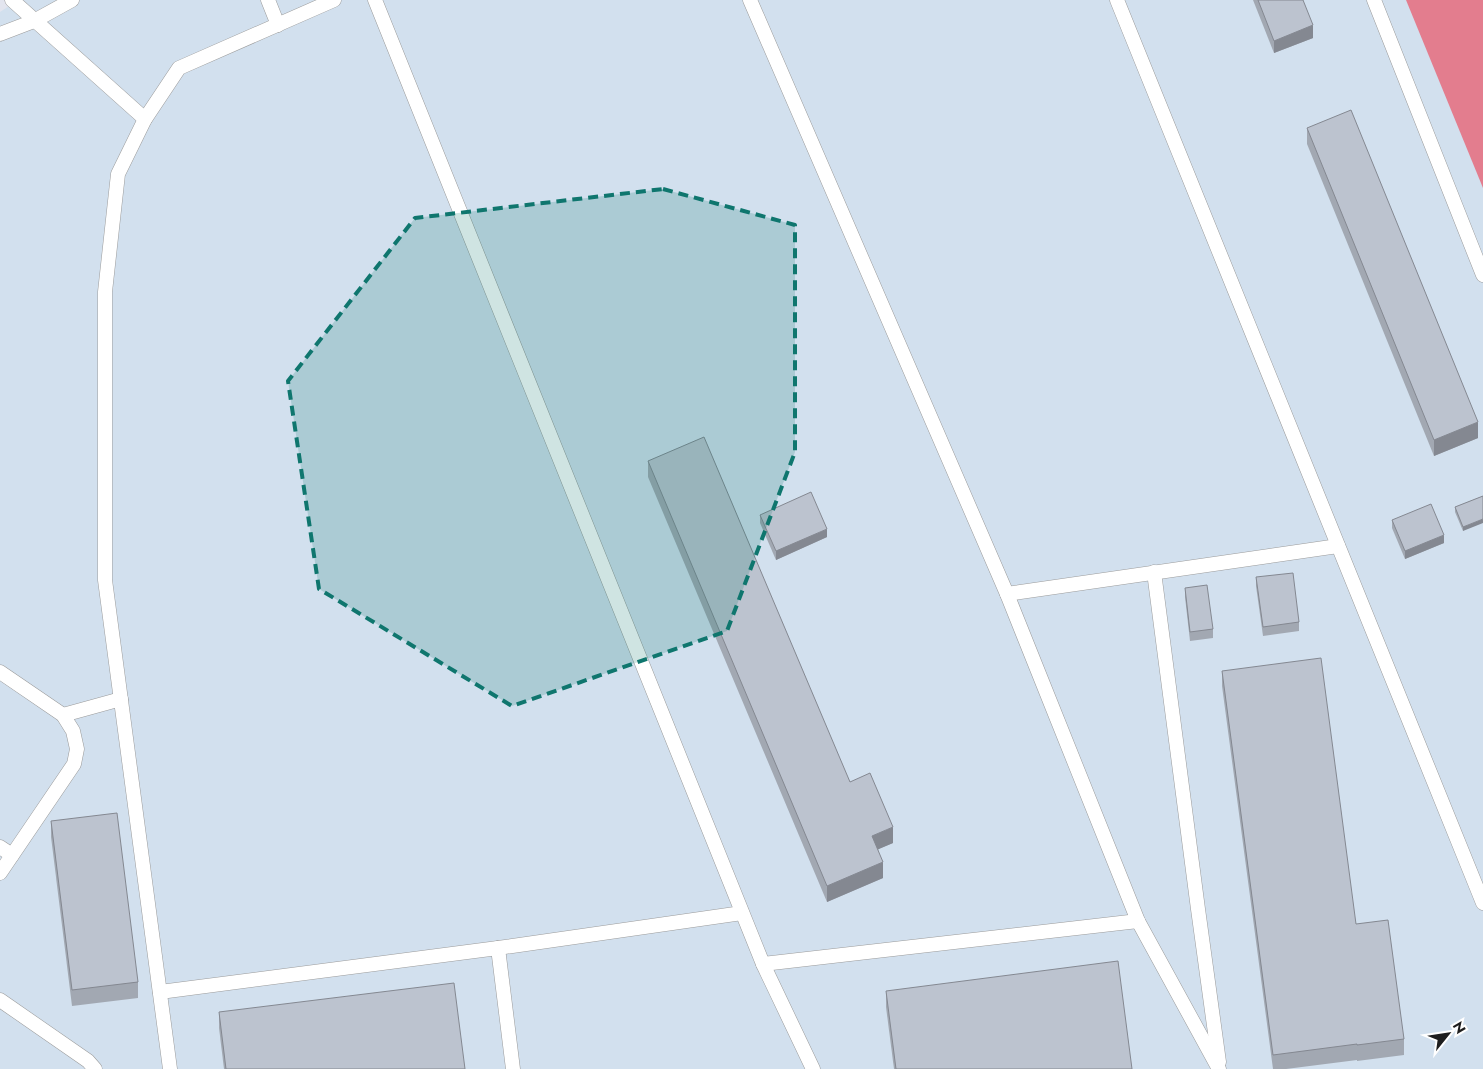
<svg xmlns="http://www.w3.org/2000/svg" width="1483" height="1069" font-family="Jost,sans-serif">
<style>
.military{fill:#d2e0ee}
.pitch{fill:#e37d8e}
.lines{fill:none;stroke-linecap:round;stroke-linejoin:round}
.lane-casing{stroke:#9b9b9b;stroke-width:15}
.lane{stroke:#fff;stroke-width:14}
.wall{fill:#a2a8b2}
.shaded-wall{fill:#848891}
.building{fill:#bcc3cf;stroke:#848891}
.marked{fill:#0f766e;fill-opacity:0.2;stroke:#0f766e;stroke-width:4;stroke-dasharray:10 6;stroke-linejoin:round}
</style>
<rect width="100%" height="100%" fill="#e3e5ef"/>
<!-- military -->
<polygon class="military" points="18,0 1483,0 1483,1069 0,1069 0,12"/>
<!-- pitch -->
<polygon class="pitch" points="1406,0 1483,0 1483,188"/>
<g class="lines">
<!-- lane casing -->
<g class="lane-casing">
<g id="lane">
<polyline points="12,0 145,119"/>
<polyline points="268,0 278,25"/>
<polyline points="375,0 763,964 813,1069"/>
<polyline points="750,0 1007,594 1138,921 1219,1069"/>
<polyline points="1117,0 1483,903"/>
<polyline points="1374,0 1483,275"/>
<polyline points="0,34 34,21 72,0"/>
<polyline points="1154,572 1198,909 1219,1062"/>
<polyline points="1007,594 1338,546"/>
<polyline points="0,672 63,715 73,731 77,749 74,764 0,873"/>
<polyline points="63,715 121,699"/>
<polyline points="0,847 12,855"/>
<polyline points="498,948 513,1069"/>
<polyline points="763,964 1138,921"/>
<polyline points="160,992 498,948 742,913"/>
<polyline points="0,1000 88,1061 95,1069"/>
<polyline points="170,1069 105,580 105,292 118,174 145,119 179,68 334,0"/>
</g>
</g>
<!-- lane -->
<use href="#lane" class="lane"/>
</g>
<!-- wall -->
<g class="wall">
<polygon points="1253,0 1303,0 1313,38 1274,53"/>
<polygon points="1307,128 1478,438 1434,456 1307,144"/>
<polygon points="648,461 850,782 893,843 878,849 883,878 827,902 648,477"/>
<polygon points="1483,496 1463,531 1455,512 1455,507"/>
<polygon points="760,515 827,537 776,560 760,523"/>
<polygon points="1392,520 1444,543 1405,559 1392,528"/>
<polygon points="1256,577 1299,622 1299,631 1263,636 1256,586"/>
<polygon points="1185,588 1213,629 1213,638 1190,641 1185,597"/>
<polygon points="1222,671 1356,924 1404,1039 1404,1055 1357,1061 1357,1060 1286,1069 1273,1069 1222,686"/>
<polygon points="51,821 138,982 138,998 72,1006 51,837"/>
<polygon points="886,991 1132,1069 894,1069 886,1007"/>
<polygon points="219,1012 465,1069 224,1069 219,1028"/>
</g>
<!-- shaded-wall -->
<g class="shaded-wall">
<polygon points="1313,25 1313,38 1274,53 1274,41"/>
<polygon points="1478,422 1478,438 1434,456 1434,440"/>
<polygon points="1483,519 1483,523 1463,531 1463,527"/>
<polygon points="827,529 827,537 776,560 776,551"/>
<polygon points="1444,535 1444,543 1405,559 1405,551"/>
<polygon points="893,827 893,843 872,852 872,836"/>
<polygon points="883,862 883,878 827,902 827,886"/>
</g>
<!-- building -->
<g class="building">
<polygon points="1258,0 1303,0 1313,25 1274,41"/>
<polygon points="1351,110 1478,422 1434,440 1307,128"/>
<polygon points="704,437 850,782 870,773 893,827 872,836 883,862 827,886 648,461"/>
<polygon points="811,492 827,529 776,551 760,515"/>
<polygon points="1483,496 1483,519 1463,527 1455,507"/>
<polygon points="1431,504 1444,535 1405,551 1392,520"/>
<polygon points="1293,573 1299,622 1263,627 1256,577"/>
<polygon points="1207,585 1213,629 1190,632 1185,588"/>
<polygon points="1321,658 1356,924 1388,920 1404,1039 1357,1045 1357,1044 1273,1055 1222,671"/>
<polygon points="117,813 138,982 72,990 51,821"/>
<polygon points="1118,961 1132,1069 896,1069 886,991"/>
<polygon points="454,983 465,1069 226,1069 219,1012"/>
</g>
<!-- marked area -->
<path class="marked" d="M663 189 795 225V452L727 631 512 706 319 589 288 381 415 218Z"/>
<!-- north arrow -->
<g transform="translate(1448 1034) rotate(60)" stroke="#ffffff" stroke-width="4" paint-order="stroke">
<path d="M0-4L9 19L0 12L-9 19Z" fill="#1e1e1e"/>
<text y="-8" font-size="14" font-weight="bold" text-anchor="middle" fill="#1e1e1e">N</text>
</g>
</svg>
